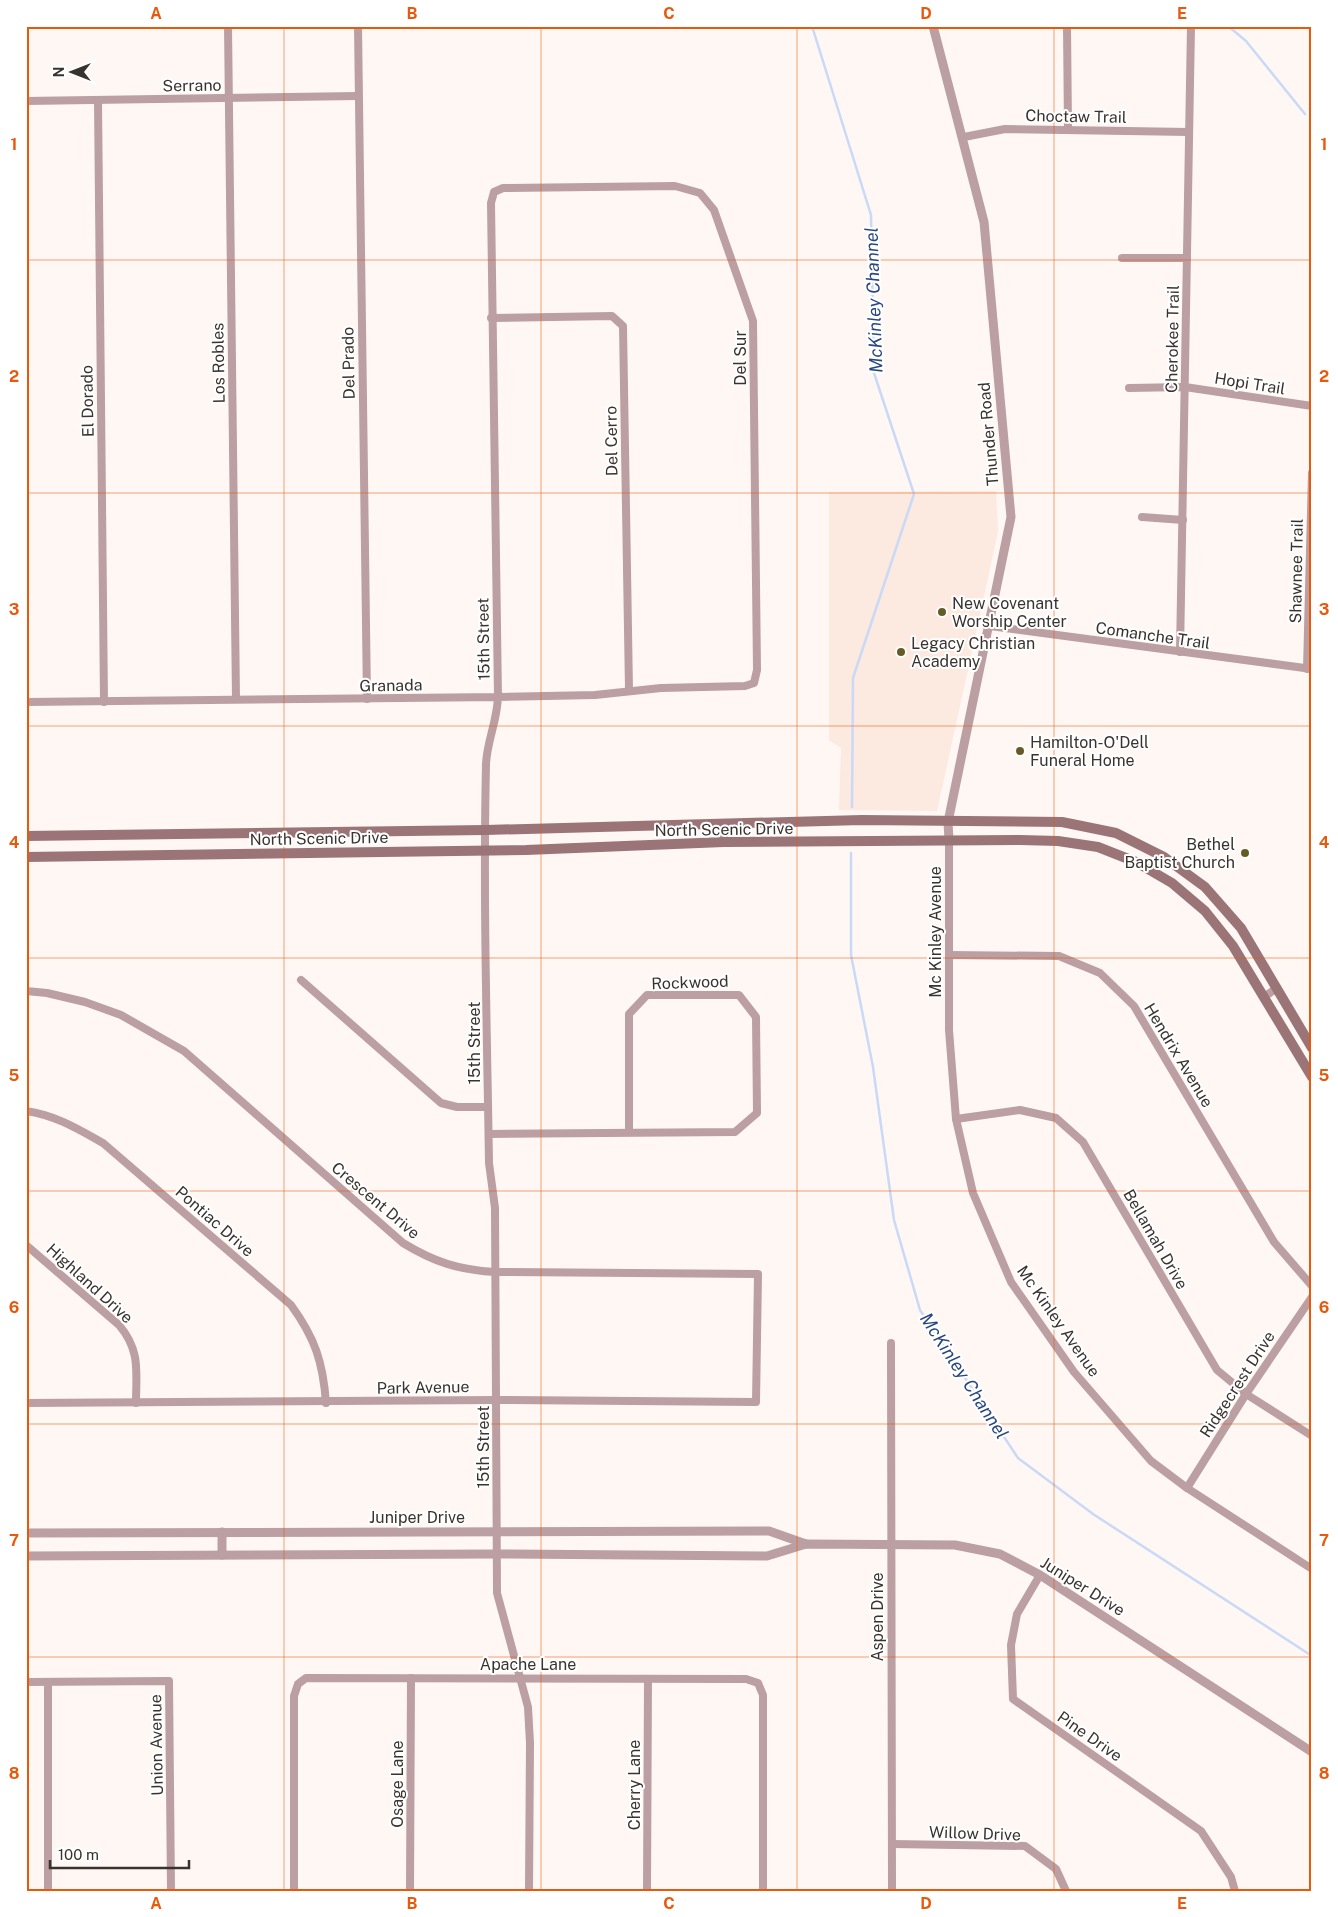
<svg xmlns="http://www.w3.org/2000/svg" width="1338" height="1917" font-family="'Public Sans',sans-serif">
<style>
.built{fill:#fce9df}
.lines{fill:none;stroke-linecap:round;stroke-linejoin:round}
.stream{stroke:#c9d9f6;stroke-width:2.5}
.minor{stroke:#bb9fa2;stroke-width:8}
.tertiary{stroke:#bb9fa2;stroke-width:9}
.secondary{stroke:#9b7478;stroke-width:10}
.grid{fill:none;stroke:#e8590c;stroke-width:1;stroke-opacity:0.55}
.poi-dot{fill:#665b27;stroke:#fff;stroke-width:2}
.labels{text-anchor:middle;stroke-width:4;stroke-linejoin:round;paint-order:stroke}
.street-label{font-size:16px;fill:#39332f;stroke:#fff}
.poi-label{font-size:16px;fill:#39332f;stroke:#fff;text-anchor:start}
.water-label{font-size:18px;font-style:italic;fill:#284780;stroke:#fff}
.neatline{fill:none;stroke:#e8590c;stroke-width:2}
.grid-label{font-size:16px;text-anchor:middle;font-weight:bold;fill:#e8590c}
</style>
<rect width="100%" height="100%" fill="#fef7f4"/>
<!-- built -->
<polygon class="built" points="996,491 998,532 937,811 839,810 841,748 829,740 829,492"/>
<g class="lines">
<!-- stream -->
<g class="stream">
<polyline points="812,26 871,215 874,373 914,494 853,678 852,807"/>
<polyline points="1228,26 1246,41 1305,114"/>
<polyline points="851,853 851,955 873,1067 894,1220 920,1310 1018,1458 1093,1514 1312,1656"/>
</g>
<!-- minor -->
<g class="minor">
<polyline points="228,26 236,699"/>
<polyline points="358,26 367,699"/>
<polyline points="1067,26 1068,129"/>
<polyline points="26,101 358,96"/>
<polyline points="98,101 104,702"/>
<polyline points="964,137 1005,129 1189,132"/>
<polyline points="1122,258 1187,258"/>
<polyline points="491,318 612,316 623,326 629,690"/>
<polyline points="1129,388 1185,387 1312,406"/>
<polyline points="1142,517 1183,520"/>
<polyline points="990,626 1312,669"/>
<polyline points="1180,652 1191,26"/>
<polyline points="1307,669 1312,473"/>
<path d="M26 702 498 697 595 695 661 688 745 686 754 683 757 670 753 321 714 210 700 193 675 186 503 188 494 192 491 203 498 697C497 722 487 741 486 764 483 897 487 1030 489 1163L495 1208 497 1593 528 1707 530 1743 529 1891"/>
<polyline points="949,840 949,1030 956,1119 973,1193 1011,1282 1074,1372 1151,1461 1187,1488 1312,1569"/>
<polyline points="724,842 724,825"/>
<polyline points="949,955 1059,956 1100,973 1134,1006 1274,1242 1312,1286"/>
<polyline points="301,980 441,1103 457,1107 488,1107"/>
<path d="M26 991 47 993 85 1002 121 1015 184 1051 403 1243C434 1262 459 1270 495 1272L758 1274 756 1402 496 1400 26 1403"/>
<polyline points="1264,997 1277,988"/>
<path d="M26 1111C55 1115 78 1129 103 1143L291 1305C315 1338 323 1362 326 1403"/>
<polyline points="956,1119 1020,1110 1056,1118 1083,1142 1217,1370 1246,1394 1312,1436"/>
<polyline points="489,1134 735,1132 757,1113 756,1017 739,995 647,995 629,1014 629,1133"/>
<path d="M26 1245 119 1325C141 1351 136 1372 136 1403"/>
<polyline points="891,1343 892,1891"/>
<polyline points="1187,1488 1246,1394 1312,1297"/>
<polyline points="1040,1575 1017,1614 1011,1645 1013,1699 1201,1831 1231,1877 1235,1891"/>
<polyline points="26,1682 169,1681 171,1891"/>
<polyline points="48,1682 48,1891"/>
<polyline points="892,1844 1025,1846 1056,1869 1066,1891"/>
<polyline points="294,1891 294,1696 298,1684 306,1678 746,1679 758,1683 763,1695 763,1891"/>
<polyline points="410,1891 411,1678"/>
<polyline points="647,1891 648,1679"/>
</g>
<!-- tertiary -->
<g class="tertiary">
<polyline points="933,26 984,222 1011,517 948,822 949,840"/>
<polyline points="26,1533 769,1531 806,1544"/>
<polyline points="222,1555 222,1532"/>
<polyline points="26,1556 496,1554 767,1556 806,1544 955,1545 1000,1554 1040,1575 1312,1752"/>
</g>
<!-- secondary -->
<g class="secondary">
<polyline points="26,836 486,830 862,820 1062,822 1116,833 1164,857 1205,887 1241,928 1312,1048"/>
<polyline points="26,857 526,850 724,842 1020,840 1058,841 1098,847 1136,862 1172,883 1205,911 1233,946 1312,1077"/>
</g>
</g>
<!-- grid -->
<path class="grid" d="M284 26V1891M541 26V1891M797 26V1891M1054 26V1891M26 260H1312M26 493H1312M26 726H1312M26 958H1312M26 1191H1312M26 1424H1312M26 1657H1312"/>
<!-- markers -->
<g class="poi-dot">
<circle cx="942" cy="612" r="5"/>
<circle cx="901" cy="652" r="5"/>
<circle cx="1020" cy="751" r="5"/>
<circle cx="1245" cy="853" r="5"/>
</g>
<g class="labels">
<!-- street labels -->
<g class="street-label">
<text transform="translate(192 85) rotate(-1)" y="6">Serrano</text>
<text transform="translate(1076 116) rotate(1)" y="6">Choctaw Trail</text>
<text transform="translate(1172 339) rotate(-89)" y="6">Cherokee Trail</text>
<text transform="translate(740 358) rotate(-90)" y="6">Del Sur</text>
<text transform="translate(218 363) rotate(-91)" y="6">Los Robles</text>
<text transform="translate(348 363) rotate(-91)" y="6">Del Prado</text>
<text transform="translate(1250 383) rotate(9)" y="6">Hopi Trail</text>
<text transform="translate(87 401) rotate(-91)" y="6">El Dorado</text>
<text transform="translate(988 434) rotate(-95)" y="6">Thunder Road</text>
<text transform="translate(611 441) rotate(-91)" y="6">Del Cerro</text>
<text transform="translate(1296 571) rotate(-89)" y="6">Shawnee Trail</text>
<text transform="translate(1153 635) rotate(8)" y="6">Comanche Trail</text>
<text transform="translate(483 639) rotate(-91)" y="6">15th Street</text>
<text transform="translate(391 685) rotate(-1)" y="6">Granada</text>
<text transform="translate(724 829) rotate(-1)" y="6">North Scenic Drive</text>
<text transform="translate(319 838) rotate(-1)" y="6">North Scenic Drive</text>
<text transform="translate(935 932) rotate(-90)" y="6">Mc Kinley Avenue</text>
<text transform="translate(690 982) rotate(-2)" y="6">Rockwood</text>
<text transform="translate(474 1043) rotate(-90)" y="6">15th Street</text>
<text transform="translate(1179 1055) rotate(59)" y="6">Hendrix Avenue</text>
<text transform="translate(376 1200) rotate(40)" y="6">Crescent Drive</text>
<text transform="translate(215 1221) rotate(41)" y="6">Pontiac Drive</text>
<text transform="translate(1156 1239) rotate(60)" y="6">Bellamah Drive</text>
<text transform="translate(90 1283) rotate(42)" y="6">Highland Drive</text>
<text transform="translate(1059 1321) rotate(55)" y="6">Mc Kinley Avenue</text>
<text transform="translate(1237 1384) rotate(-57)" y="6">Ridgecrest Drive</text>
<text transform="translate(423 1387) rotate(-1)" y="6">Park Avenue</text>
<text transform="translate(483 1447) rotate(-90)" y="6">15th Street</text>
<text x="417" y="1523">Juniper Drive</text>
<text transform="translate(1083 1586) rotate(32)" y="6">Juniper Drive</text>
<text transform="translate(877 1617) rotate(-90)" y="6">Aspen Drive</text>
<text x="528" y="1670">Apache Lane</text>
<text transform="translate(1090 1736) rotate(35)" y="6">Pine Drive</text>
<text transform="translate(156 1745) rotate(-91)" y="6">Union Avenue</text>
<text transform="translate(397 1784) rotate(-90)" y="6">Osage Lane</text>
<text transform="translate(634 1785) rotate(-90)" y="6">Cherry Lane</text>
<text transform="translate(975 1833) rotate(2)" y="6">Willow Drive</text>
</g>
<!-- poi labels -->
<g class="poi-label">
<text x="952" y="609">New Covenant<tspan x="952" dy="18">Worship Center</tspan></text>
<text x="911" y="649">Legacy Christian<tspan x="911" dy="18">Academy</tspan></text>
<text x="1030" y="748">Hamilton-O'Dell<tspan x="1030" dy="18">Funeral Home</tspan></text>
<text x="1235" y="850" text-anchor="end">Bethel<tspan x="1235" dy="18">Baptist Church</tspan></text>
</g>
<!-- water labels -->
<g class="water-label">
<text transform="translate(874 300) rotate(-92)" y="6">McKinley Channel</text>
<text transform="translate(964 1376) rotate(57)" y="6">McKinley Channel</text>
</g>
</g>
<!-- border -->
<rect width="1338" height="1917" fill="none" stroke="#ffffff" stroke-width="55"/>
<!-- north arrow -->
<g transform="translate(72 72) rotate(270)" stroke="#ffffff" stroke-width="4" paint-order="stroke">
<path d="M0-4L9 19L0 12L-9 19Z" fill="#39332f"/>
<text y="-8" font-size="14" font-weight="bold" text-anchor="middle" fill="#39332f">N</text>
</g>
<!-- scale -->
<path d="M50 1860v8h139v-8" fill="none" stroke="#39332f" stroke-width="2.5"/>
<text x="58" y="1860" font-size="15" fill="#39332f" stroke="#ffffff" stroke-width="4" paint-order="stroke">100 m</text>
<rect x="28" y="28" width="1282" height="1862" class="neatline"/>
<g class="grid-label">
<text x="156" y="19">A</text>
<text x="412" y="19">B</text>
<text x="669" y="19">C</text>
<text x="926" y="19">D</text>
<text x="1182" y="19">E</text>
<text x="14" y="150">1</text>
<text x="1324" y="150">1</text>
<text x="14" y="382">2</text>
<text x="1324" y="382">2</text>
<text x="14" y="615">3</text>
<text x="1324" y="615">3</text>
<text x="14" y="848">4</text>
<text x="1324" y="848">4</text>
<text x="14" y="1081">5</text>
<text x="1324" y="1081">5</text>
<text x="14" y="1313">6</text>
<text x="1324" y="1313">6</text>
<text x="14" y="1546">7</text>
<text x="1324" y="1546">7</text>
<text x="14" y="1779">8</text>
<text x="1324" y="1779">8</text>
<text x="156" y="1909">A</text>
<text x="412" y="1909">B</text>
<text x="669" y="1909">C</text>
<text x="926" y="1909">D</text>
<text x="1182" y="1909">E</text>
</g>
</svg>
